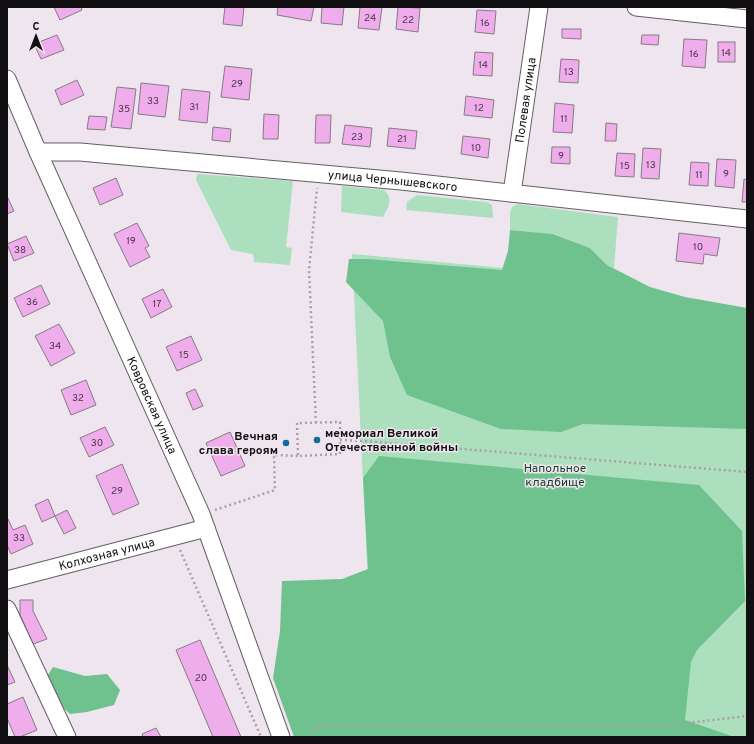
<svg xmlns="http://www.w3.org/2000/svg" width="754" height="744" font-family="Overpass,sans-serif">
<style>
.green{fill:#acdfbd}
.forest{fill:#6fc28e}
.building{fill:#f0adeb;stroke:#847c83}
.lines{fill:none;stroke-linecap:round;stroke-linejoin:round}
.minor-casing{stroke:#655d64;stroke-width:19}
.path{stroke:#a8a0a7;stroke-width:2.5;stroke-dasharray:2 3;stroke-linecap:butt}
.minor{stroke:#fff;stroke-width:17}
.poi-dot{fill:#0e6d9b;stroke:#efe5ee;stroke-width:1.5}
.labels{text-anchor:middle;stroke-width:3;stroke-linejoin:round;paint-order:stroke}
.number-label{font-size:10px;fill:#4a3648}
.street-label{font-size:12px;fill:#120f12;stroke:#efe5ee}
.poi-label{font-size:12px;font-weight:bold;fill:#120f12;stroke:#efe5ee;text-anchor:start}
.park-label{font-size:12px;fill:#193d28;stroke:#efe5ee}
</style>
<rect width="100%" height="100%" fill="#efe5ee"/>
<!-- green -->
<g class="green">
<polygon points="197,174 293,181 286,247 292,248 290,265 254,262 253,254 231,250 196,180"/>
<path d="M342 186 384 190C385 191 387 193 388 195 392 202 387 210 383 217L341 212Z"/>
<polygon points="417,195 487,202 492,205 493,218 406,210 407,202"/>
<polygon points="517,204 618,217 614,268 607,265 590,248 554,234 510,230 510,213 512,207"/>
<polygon points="352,254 504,268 747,310 747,737 312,737 368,583"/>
</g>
<!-- forest -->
<g class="forest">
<polygon points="510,230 553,234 590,248 607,265 650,287 685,297 747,308 747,429 583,424 561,432 501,429 407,395 390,357 383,321 346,282 349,259 367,259 502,270 508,251"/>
<polygon points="379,456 699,485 742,531 745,601 697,650 691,662 685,720 729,735 732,737 294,737 273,678 280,631 282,581 342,579 368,569 363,478"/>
<polygon points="53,667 85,676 107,674 120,690 114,705 87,712 70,714 55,700 46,678"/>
</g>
<!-- building -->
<g class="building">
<polygon points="54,7 81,7 82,10 60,20"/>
<polygon points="225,7 244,7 242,26 223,24"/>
<polygon points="278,7 314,7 311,21 277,15"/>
<polygon points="322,7 344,7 342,25 321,23"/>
<polygon points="360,7 382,7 379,30 358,28"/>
<polygon points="398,7 420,8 418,32 396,29"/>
<polygon points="477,10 496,11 494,34 475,32"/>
<polygon points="562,29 581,29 581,39 562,38"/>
<polygon points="57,35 64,50 41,59 34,44"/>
<polygon points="642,35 659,35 658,45 641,44"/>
<polygon points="684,39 707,40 705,68 682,66"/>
<rect x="718" y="42" width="17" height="20"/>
<polygon points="475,52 493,53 492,76 473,75"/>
<polygon points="561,59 579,60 578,83 559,82"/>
<polygon points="225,66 252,69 249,100 221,97"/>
<polygon points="77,80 84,95 61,105 55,90"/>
<polygon points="141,83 169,86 165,117 138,114"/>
<polygon points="117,87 136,89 131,129 111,127"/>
<polygon points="182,89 210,92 207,123 179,120"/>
<polygon points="466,96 494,100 492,118 464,115"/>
<polygon points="555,103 574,105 572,133 553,132"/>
<polygon points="264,114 279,115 278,139 263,139"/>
<polygon points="316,115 331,115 330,143 315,143"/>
<polygon points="89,116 107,117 105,130 87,129"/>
<polygon points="606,123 617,124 616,141 605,141"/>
<polygon points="345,125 372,128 370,147 342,144"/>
<polygon points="213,127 231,129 230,142 212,140"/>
<polygon points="389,128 417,131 415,149 387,146"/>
<polygon points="463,136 490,139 488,158 461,154"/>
<polygon points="552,147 570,147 570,164 551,163"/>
<polygon points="643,148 661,149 659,179 641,178"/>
<polygon points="617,153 635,154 634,177 615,176"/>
<polygon points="717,159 736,160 734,188 715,186"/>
<polygon points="691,162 709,163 708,186 689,185"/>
<polygon points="116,178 123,195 100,205 93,188"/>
<polygon points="744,179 747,180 747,202 742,202"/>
<polygon points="7,196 14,211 7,214"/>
<polygon points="137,223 149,246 145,248 150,257 130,267 114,234"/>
<polygon points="679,233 720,238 717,256 704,254 703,264 676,261"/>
<polygon points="26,236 34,253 14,261 7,244"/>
<polygon points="41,285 50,304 23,317 14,298"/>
<polygon points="163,289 172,307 151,318 142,299"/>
<polygon points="59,324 75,353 51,366 35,336"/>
<polygon points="191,336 202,360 177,371 166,347"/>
<polygon points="86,380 96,405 71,415 61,390"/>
<polygon points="195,389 203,406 193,410 186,393"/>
<polygon points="105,427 114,445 89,457 80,438"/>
<polygon points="230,432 245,466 221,476 206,443"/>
<polygon points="122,464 139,504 113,515 96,476"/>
<polygon points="48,499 55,516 42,522 35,505"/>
<polygon points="67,510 76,528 64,534 55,516"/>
<polygon points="7,519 8,519 13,530 25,525 33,544 11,554 7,545"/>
<polygon points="20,600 33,600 33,611 47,639 33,644 20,615"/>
<polygon points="200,640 241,737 213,737 194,692 176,650"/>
<polygon points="7,665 15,682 7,685"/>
<polygon points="23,697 37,730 20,737 15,737 7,718 7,704"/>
<polygon points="156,728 161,737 143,737 142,734"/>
</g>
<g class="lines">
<!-- minor casing -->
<g class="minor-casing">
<g id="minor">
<polyline points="636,7 747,19"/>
<path id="s1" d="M7 79 38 152 201 514 281 737"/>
<path id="s2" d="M38 152H80L401 181 747 219"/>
<path id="s3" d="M512 193 539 7"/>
<path id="s4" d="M7 580 206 528"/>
<polyline points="7,609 67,737"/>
</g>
</g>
<!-- path -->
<g class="path">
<polygon points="340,422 340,454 298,456 297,423"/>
<polyline points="316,423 309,270 317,188"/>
<polyline points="340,440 363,441 747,472"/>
<polyline points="215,510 275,490 274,455 298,456"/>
<polyline points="180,550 261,737"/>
<polyline points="312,737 314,726 661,726 747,716"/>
</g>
<!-- minor -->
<use href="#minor" class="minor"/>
</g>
<!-- markers -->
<g class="poi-dot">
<circle cx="317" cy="440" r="4"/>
<circle cx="286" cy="443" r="4"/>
</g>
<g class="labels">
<!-- number labels -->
<g class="number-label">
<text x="370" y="21">24</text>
<text x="408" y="23">22</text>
<text x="485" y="26">16</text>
<text x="726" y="56">14</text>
<text x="694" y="57">16</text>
<text x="483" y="68">14</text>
<text x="569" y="75">13</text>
<text x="237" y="87">29</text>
<text x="153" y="104">33</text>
<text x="194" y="110">31</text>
<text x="479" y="111">12</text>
<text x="124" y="112">35</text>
<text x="564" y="122">11</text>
<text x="357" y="140">23</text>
<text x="402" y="142">21</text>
<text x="476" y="151">10</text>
<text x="561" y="159">9</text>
<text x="651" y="168">13</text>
<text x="625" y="169">15</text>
<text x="726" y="177">9</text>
<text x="699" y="178">11</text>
<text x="131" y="244">19</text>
<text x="698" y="250">10</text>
<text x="20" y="253">38</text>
<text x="32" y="305">36</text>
<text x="157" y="307">17</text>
<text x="55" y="349">34</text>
<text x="184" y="358">15</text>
<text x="78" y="401">32</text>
<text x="97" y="446">30</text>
<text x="117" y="494">29</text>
<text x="19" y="541">33</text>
<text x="201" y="681">20</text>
</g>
<!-- street labels -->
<g class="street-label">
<text dy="4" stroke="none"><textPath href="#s3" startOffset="94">Полевая улица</textPath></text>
<text dy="4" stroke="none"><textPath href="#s2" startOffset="356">улица Чернышевского</textPath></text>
<text dy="4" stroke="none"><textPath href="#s1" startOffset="357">Ковровская улица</textPath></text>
<text dy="4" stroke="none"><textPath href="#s4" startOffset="103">Колхозная улица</textPath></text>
</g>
<!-- poi labels -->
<g class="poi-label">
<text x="325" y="437">мемориал Великой<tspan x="325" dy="14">Отечественной войны</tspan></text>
<text x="278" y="440" text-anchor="end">Вечная<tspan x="278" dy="14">слава героям</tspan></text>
</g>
<!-- park labels -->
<g class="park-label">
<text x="555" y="472">Напольное<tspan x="555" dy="14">кладбище</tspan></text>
</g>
</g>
<!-- border -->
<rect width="754" height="744" fill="none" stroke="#120f12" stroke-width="16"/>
<!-- north arrow -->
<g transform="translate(36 36)" stroke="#efe5ee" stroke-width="3" paint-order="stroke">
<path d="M0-3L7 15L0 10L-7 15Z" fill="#120f12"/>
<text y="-6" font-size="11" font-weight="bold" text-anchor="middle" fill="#120f12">С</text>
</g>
</svg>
